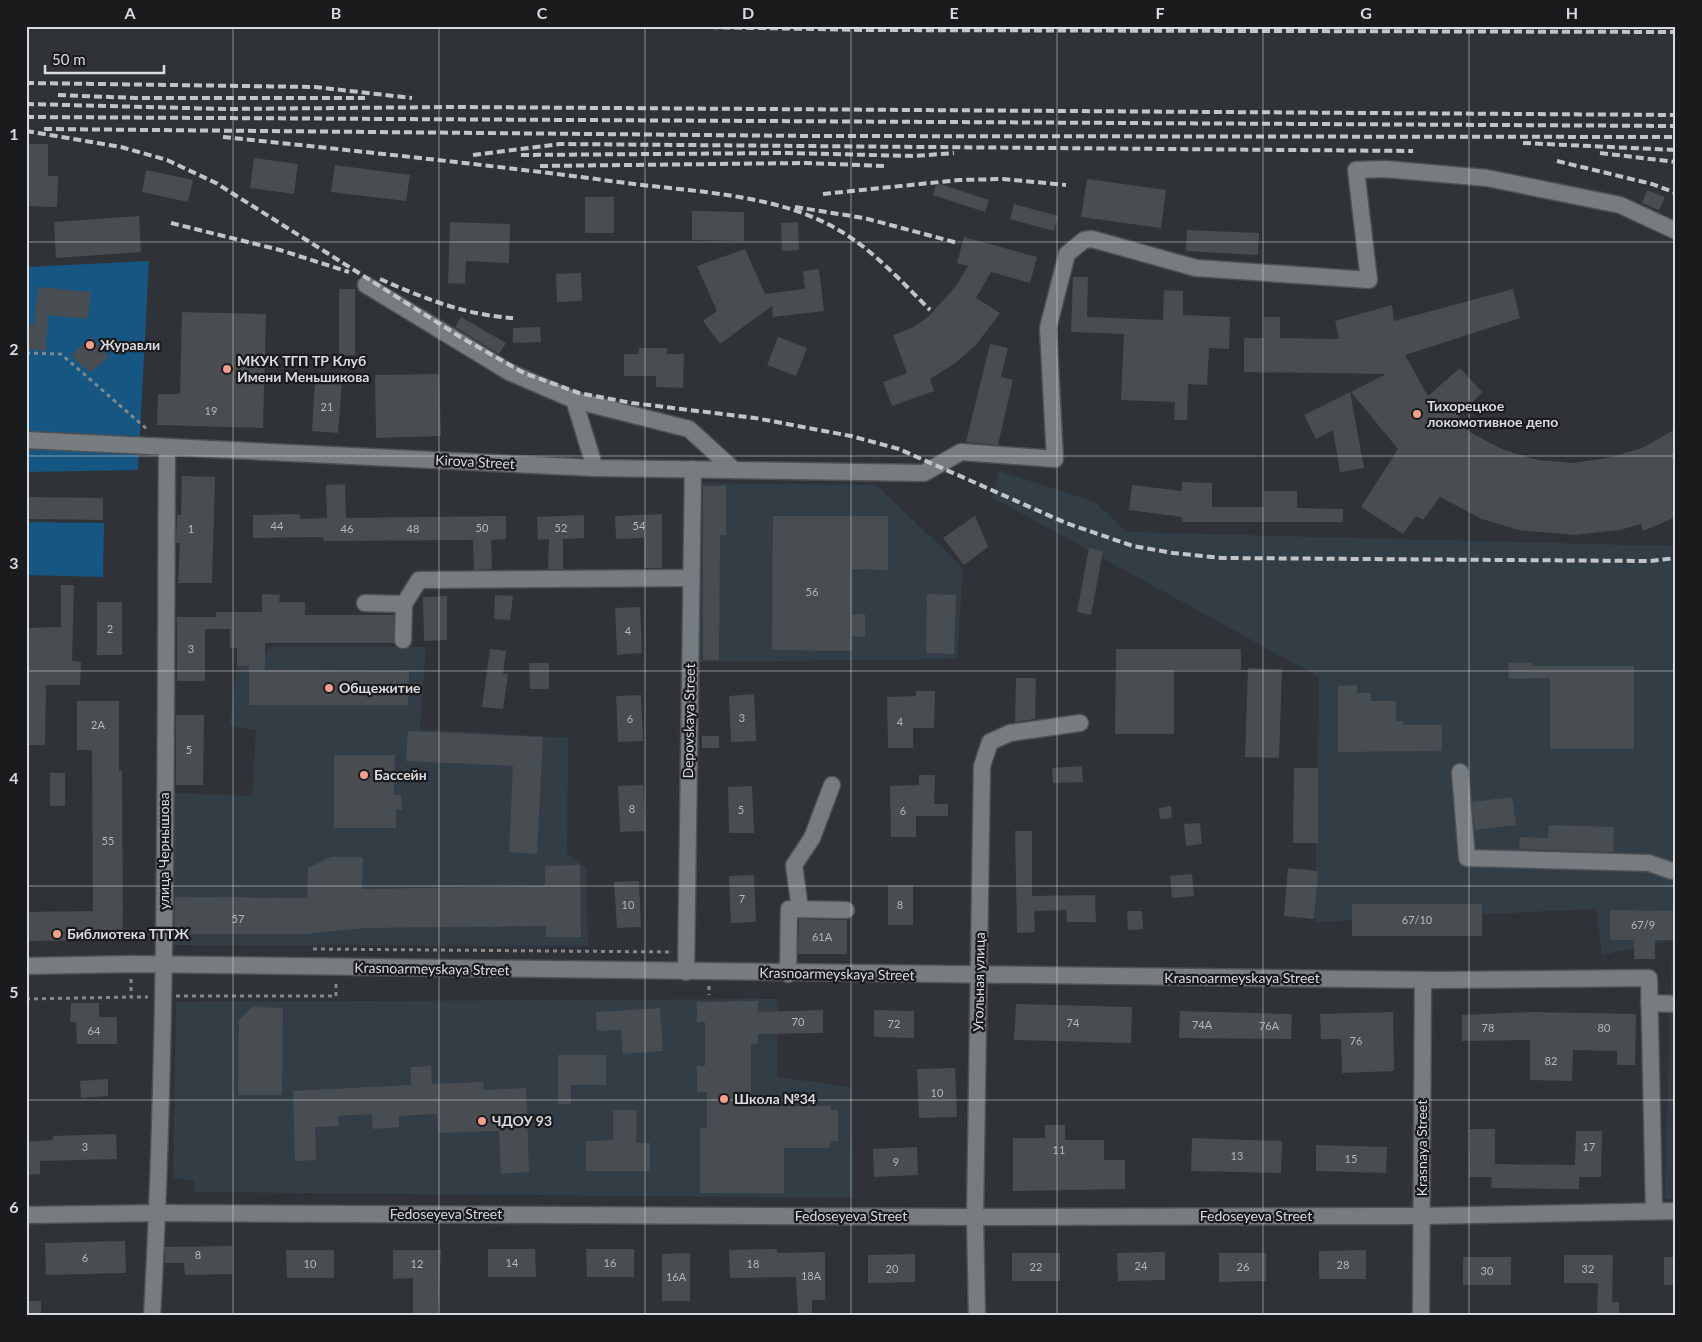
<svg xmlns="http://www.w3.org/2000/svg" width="1702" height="1342" font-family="Lato,sans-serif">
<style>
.built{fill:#333d46}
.green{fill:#155782}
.building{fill:#484d51}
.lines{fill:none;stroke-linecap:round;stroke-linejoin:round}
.minor-casing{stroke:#4d5154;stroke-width:19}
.path{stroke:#85888b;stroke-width:3;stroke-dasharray:4 4;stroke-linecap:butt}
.minor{stroke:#777c80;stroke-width:16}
.rail{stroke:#c2c5c7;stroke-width:4;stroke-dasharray:8 4;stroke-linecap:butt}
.grid{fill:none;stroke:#d9dcde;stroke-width:1;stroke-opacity:0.55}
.poi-dot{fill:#f49e8a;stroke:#191b1d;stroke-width:2}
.labels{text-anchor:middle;stroke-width:4.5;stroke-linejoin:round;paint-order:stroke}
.number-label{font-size:11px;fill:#b5b8bb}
.poi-label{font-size:14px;font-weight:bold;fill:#d9dcde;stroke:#191b1d;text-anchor:start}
.street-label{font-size:14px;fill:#d9dcde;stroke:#191b1d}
.neatline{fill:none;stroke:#d9dcde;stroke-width:2}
.grid-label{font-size:16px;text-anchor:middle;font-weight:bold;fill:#d9dcde}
</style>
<rect width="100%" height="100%" fill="#2f3337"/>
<!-- built -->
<g class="built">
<polygon points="999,471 1095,502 1126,532 1670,546 1676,544 1676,1199 1665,1199 1672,940 1602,955 1596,909 1315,922 1319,677 992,497"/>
<polygon points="703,483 876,485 963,568 957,659 699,662"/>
<polygon points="269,647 426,647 420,729 568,738 567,853 586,868 588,946 169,945 172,793 252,796 256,730 230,725 238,657 264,659"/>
<polygon points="778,999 777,1077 851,1087 853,1198 194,1192 194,1181 173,1178 176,1002"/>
</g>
<!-- green -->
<g class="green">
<polygon points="149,261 138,470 26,472 26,267"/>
<polygon points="26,522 104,523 103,577 26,575"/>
</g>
<!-- building -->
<g class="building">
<polygon points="26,144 48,144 48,176 58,176 57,207 26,206"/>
<polygon points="254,158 298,164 294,194 250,188"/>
<polygon points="335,165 410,175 406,201 331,192"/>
<polygon points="146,170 193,180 188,202 142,192"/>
<polygon points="1087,179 1166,190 1161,228 1081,217"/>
<polygon points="937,183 989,200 985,212 933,195"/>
<polygon points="1647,190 1665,197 1659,210 1642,203"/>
<rect x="585" y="197" width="29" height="36"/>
<polygon points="1014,204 1058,216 1054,231 1010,219"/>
<polygon points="692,211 744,212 744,241 692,240"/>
<polygon points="139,216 141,252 56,258 54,222"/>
<polygon points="450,222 510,224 509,263 466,261 465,284 448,283"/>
<polygon points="798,222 799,250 782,251 781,223"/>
<polygon points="1187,230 1259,233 1258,255 1186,251"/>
<polygon points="964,237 1037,257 1030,283 991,272 976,298 1000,313 976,345 954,364 930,379 934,391 892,406 883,382 907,373 893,335 912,328 928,317 956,286 968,266 957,263"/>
<polygon points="745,249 765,294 805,289 803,271 819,269 824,311 773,317 772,306 720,344 703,321 717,311 697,266"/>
<polygon points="581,273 582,301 557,302 556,274"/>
<polygon points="1073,277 1088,277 1087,317 1163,320 1164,290 1183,291 1183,315 1230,317 1229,349 1209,348 1207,385 1188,384 1187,420 1174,420 1175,402 1121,400 1124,334 1071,332"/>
<polygon points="38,287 91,292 88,319 48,315 46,351 26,349 26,325 34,325"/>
<rect x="339" y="289" width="16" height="66"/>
<polygon points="1513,289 1520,318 1405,355 1428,396 1460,368 1482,392 1455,422 1473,434 1504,450 1538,460 1573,463 1608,458 1642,448 1676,429 1676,517 1643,531 1641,524 1620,530 1574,535 1519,530 1482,519 1440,497 1423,520 1416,516 1403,534 1361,507 1398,449 1351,392 1386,374 1244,372 1244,338 1264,338 1264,317 1280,317 1280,338 1339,339 1335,321 1392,305 1394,321"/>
<polygon points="182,312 266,314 263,428 157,425 158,394 180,394"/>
<polygon points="461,317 506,343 499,354 455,327"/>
<polygon points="540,327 541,342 513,343 513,328"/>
<polygon points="91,337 109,357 91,372 82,367 71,355"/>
<polygon points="778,337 807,348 796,376 767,365"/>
<polygon points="990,344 1008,348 1001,377 1013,380 998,445 966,442"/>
<polygon points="639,348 667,348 667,354 684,354 683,388 656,387 656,376 624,376 624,354 639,354"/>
<polygon points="439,374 441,436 376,438 375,375"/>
<polygon points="315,380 342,382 338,433 312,431"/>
<polygon points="1350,392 1364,468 1340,472 1333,430 1316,439 1304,415"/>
<polygon points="182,476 215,477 212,583 178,583 180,543 176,543 177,515 181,515"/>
<polygon points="1182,482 1212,483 1212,507 1264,507 1264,491 1297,491 1297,508 1343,509 1343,522 1182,522 1182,517 1129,510 1132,485 1182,491"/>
<polygon points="345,484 346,518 506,516 506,539 491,540 492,569 474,570 473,540 324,541 323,537 253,538 253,515 300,514 300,519 327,518 326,485"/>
<polygon points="703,486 726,486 726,535 720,535 719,660 703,660"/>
<polygon points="26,497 103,498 103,520 26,519"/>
<polygon points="662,514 662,568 644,568 644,538 616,539 615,516"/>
<polygon points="584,515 584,538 563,539 563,569 548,569 549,539 538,540 537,517"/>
<polygon points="773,516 888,516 888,570 852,569 852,614 865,614 865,637 852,636 852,651 772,650"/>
<polygon points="975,516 988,547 964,565 943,538"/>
<polygon points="1089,548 1103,551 1091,615 1077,612"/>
<polygon points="61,585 74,585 72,661 81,662 80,685 46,685 45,745 26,745 26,628 61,627"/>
<polygon points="262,594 280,595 279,602 305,602 305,615 394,615 394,643 265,643 265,670 409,671 408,705 249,705 249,666 237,666 237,648 230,648 230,629 205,629 205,681 177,681 177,617 216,617 216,612 262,612"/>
<polygon points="927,594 956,595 954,654 926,653"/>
<polygon points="495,595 513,596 510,620 494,619"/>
<polygon points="447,596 447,640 424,641 423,597"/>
<rect x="97" y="602" width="25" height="53"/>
<polygon points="640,607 642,653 617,655 615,608"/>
<polygon points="490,649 506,651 503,674 508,674 503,709 482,707"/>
<polygon points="1116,649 1241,649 1241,670 1174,670 1174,734 1115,734"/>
<polygon points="529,663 549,663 549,689 530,689"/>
<polygon points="1508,663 1532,663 1533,666 1634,666 1634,749 1550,749 1550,678 1509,679"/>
<polygon points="1248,668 1282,669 1279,758 1245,757"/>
<polygon points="1016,678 1036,678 1035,719 1015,722"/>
<polygon points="1357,685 1357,693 1371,693 1371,701 1396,701 1396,721 1403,721 1403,725 1442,725 1442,751 1338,752 1338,686"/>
<polygon points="916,691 935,691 934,728 913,728 913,748 888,748 887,697 916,696"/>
<polygon points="754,694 756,741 731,742 729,696"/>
<polygon points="641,695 643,741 618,742 616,696"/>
<polygon points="77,701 119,701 119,771 122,771 123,940 26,941 26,912 93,911 92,750 77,750"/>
<polygon points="176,715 204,715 203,785 176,785"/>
<polygon points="408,731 543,737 537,854 509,852 513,766 406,761"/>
<rect x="702" y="736" width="17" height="12"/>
<polygon points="334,755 395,755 394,795 401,795 402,810 396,810 396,828 334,828"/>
<polygon points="1082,766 1083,782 1053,783 1052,768"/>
<polygon points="1294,768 1318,768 1318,843 1293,843"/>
<rect x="50" y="773" width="15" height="33"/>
<polygon points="919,775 935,775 934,804 948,804 948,816 916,816 916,837 891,837 890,786 919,785"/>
<polygon points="643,785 645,831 620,832 618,786"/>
<polygon points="752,786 754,833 729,833 728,787"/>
<polygon points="1512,797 1516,825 1475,830 1472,802"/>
<polygon points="1171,806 1172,818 1160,819 1159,808"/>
<polygon points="1200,823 1202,844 1186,846 1184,824"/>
<polygon points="1549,825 1614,827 1613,852 1519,849 1520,837 1548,838"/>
<polygon points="1015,831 1032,831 1032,896 1095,895 1096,922 1067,922 1066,910 1034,911 1035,932 1017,933"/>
<polygon points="331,857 363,857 362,889 545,886 545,866 580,865 581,937 546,937 546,926 363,928 306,934 174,934 175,897 307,898 308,868"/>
<polygon points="1288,868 1318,871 1314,919 1284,916"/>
<polygon points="1192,874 1194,896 1172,898 1170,876"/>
<polygon points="754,875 756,922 731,923 729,876"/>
<polygon points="639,881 641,927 617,928 614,882"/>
<rect x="888" y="885" width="25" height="40"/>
<rect x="1352" y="904" width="130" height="32"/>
<polygon points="1610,910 1676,911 1676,940 1655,940 1655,959 1634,959 1634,940 1610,940"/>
<polygon points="1127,911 1142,911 1143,929 1128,930"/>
<polygon points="799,919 847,920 847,954 798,954"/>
<polygon points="758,1001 758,1012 823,1010 823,1033 758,1034 758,1044 751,1044 751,1106 831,1106 831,1110 838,1110 838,1141 830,1141 830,1148 784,1148 784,1193 700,1193 700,1128 707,1128 707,1092 697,1092 697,1066 705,1066 705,1022 697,1022 697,1002"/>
<polygon points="71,1003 99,1003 99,1017 117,1017 117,1044 77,1044 76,1022 70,1022"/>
<polygon points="1016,1004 1132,1007 1131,1043 1014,1040"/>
<polygon points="252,1007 283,1008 282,1095 238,1095 239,1020"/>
<polygon points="660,1008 663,1051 623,1054 621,1030 597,1031 596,1012"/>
<polygon points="874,1010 914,1011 914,1038 874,1037"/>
<polygon points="1180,1011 1292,1014 1291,1039 1179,1038"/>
<polygon points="1393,1012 1394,1071 1342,1073 1341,1039 1321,1039 1320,1014"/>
<polygon points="1531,1012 1636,1014 1635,1065 1617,1065 1617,1051 1573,1050 1572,1081 1530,1080 1530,1040 1462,1041 1462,1015"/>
<polygon points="558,1055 606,1055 606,1085 571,1085 571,1104 558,1104"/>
<polygon points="431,1066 432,1084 483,1082 484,1090 526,1088 529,1172 501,1174 499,1131 438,1133 437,1114 399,1116 399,1127 373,1129 372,1114 338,1116 339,1126 315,1127 316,1160 295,1161 293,1091 411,1085 411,1067"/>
<polygon points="955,1068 957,1117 919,1118 917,1069"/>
<polygon points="108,1079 108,1096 81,1098 80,1081"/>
<polygon points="613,1110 637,1110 636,1143 650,1143 650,1171 586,1171 586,1141 613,1140"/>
<polygon points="1045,1125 1065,1125 1065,1140 1104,1140 1104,1160 1125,1160 1125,1189 1013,1191 1013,1138 1045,1138"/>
<polygon points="1470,1129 1495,1129 1495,1164 1575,1165 1576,1131 1602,1131 1601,1177 1579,1177 1579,1189 1491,1188 1492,1177 1469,1177"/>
<polygon points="116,1134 117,1159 40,1161 40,1174 26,1175 26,1142 53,1140 53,1136"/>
<polygon points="1192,1138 1282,1141 1281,1173 1191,1171"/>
<polygon points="1316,1145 1387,1147 1386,1173 1316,1171"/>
<polygon points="917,1147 918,1175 874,1177 873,1149"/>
<polygon points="125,1241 126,1273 46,1275 45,1243"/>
<polygon points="232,1246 232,1274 185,1275 184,1263 165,1263 165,1247"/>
<polygon points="488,1249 535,1249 536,1277 488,1277"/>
<polygon points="586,1249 634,1249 634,1277 587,1277"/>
<polygon points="777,1249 777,1253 825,1252 825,1300 812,1300 812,1313 798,1313 796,1277 730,1278 729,1250"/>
<polygon points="286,1250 334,1250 334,1278 287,1278"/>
<polygon points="393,1250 441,1250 438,1315 413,1315 413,1278 393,1279"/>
<polygon points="1366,1250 1366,1279 1319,1279 1319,1251"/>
<polygon points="1165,1252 1165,1280 1118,1281 1117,1253"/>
<polygon points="690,1253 690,1301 662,1301 662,1254"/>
<rect x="1012" y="1253" width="48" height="28"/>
<polygon points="1219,1253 1266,1253 1266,1281 1219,1282"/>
<polygon points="915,1254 915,1282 868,1283 868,1255"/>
<polygon points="1564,1255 1613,1255 1612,1302 1619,1302 1619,1316 1597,1316 1598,1283 1564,1283"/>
<rect x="1463" y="1257" width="48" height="28"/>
<rect x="1664" y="1257" width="12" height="28"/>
<rect x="28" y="1301" width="13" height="15"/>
</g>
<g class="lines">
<!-- minor casing -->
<g class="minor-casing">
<g id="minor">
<polyline points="366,285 509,372 574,400 689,429 734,470"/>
<polyline points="574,400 595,468"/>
<polyline points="26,440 595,468 924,473 961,452 1055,459 1048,328 1067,254 1084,240 1092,239 1196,268 1369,280 1356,170 1385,169 1487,178 1620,205 1676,231"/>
<polyline points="365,603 404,604 419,580 691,578"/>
<polyline points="403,640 404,604"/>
<polyline points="1460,772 1467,858 1649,863 1672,871"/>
<polyline points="800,909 794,865 812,838 832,785"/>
<polyline points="26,966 131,964 1436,980 1649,978 1654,1211"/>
<polyline points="686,972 693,469"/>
<polyline points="788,974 789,909 846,910"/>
<polyline points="1649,1003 1676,1004"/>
<polyline points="26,1215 158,1213 975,1217 1421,1216 1676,1211"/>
<path d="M152 1316C168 1027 165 736 167 447"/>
<polyline points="977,1316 975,1217 982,766 990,742 1010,733 1080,723"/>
<polyline points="1421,1316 1423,980"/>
</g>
</g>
<!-- path -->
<g class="path">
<polyline points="26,353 61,354 148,430"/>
<polyline points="313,949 672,952"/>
<polyline points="131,979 131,997 148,997"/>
<polyline points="709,986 709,995"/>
<polyline points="176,996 336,996 336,982"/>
<polyline points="26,999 131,997"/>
</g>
<!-- minor -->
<use href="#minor" class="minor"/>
<!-- rail -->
<g class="rail">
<polyline points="650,26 867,30 1676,32"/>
<polyline points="283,27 511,26"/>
<polyline points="26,83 315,87 412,98"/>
<polyline points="58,95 136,98 365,98"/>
<polyline points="26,104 225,109 456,107 1676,115"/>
<polyline points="26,117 1676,126"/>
<polyline points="44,129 811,136 1676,137"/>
<polyline points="26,131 121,147 167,160 216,183 462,338 524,373 579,393 632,403 755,418 851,436 899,449 1066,523 1133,546 1173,553 1222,558 1650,561 1676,558"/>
<path d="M223 137C357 151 492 165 626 183 695 192 781 194 842 232 876 253 902 282 930 310"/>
<polyline points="1523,143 1676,150"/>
<polyline points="1600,153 1676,162"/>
<polyline points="473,155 560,144 1413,151"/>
<polyline points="521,155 787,153 914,156 954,153"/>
<polyline points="1557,161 1652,184 1676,193"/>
<polyline points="540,166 805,163 886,166"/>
<polyline points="823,194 959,180 1003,179 1066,185"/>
<polyline points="795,207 864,218 958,243"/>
<polyline points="171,223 280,250 349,272"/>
<path d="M380 279C423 298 465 315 513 318"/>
</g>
</g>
<!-- grid -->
<path class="grid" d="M233 26V1316M439 26V1316M645 26V1316M851 26V1316M1057 26V1316M1263 26V1316M1469 26V1316M26 242H1676M26 456H1676M26 671H1676M26 886H1676M26 1100H1676"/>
<!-- markers -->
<g class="poi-dot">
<circle cx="90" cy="345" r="5"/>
<circle cx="227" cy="369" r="5"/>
<circle cx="1417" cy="414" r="5"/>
<circle cx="329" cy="688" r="5"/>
<circle cx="364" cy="775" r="5"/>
<circle cx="57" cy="934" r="5"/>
<circle cx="724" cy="1099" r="5"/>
<circle cx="482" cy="1121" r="5"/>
</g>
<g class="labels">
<!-- number labels -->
<g class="number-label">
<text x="327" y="411">21</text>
<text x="211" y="415">19</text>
<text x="277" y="530">44</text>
<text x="639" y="530">54</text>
<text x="482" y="532">50</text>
<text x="561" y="532">52</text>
<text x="191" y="533">1</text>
<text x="347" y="533">46</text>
<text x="413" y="533">48</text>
<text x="812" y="596">56</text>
<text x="110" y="633">2</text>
<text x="628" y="635">4</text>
<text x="191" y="653">3</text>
<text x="742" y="722">3</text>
<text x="630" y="723">6</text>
<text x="900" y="726">4</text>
<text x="98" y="729">2А</text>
<text x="189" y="754">5</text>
<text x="632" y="813">8</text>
<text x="741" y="814">5</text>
<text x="903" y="815">6</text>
<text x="108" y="845">55</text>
<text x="742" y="903">7</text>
<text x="628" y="909">10</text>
<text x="900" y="909">8</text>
<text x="238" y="923">57</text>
<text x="1417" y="924">67/10</text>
<text x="1643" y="929">67/9</text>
<text x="822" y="941">61А</text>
<text x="798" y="1026">70</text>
<text x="1073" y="1027">74</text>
<text x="894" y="1028">72</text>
<text x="1202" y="1029">74А</text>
<text x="1269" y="1030">76А</text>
<text x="1488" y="1032">78</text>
<text x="1604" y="1032">80</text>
<text x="94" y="1035">64</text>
<text x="1356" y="1045">76</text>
<text x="1551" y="1065">82</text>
<text x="937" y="1097">10</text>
<text x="85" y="1151">3</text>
<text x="1589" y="1151">17</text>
<text x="1059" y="1154">11</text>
<text x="1237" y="1160">13</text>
<text x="1351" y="1163">15</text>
<text x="896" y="1166">9</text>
<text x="198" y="1259">8</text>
<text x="85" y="1262">6</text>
<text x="512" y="1267">14</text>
<text x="610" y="1267">16</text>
<text x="310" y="1268">10</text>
<text x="417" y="1268">12</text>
<text x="753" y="1268">18</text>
<text x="1343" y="1269">28</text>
<text x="1141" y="1270">24</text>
<text x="1036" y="1271">22</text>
<text x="1243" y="1271">26</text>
<text x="892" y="1273">20</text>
<text x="1588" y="1273">32</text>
<text x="1487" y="1275">30</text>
<text x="811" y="1280">18А</text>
<text x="676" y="1281">16А</text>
</g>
<!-- poi labels -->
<g class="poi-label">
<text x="100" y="350">Журавли</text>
<text x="237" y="366">МКУК ТГП ТР Клуб<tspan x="237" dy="16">Имени Меньшикова</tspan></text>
<text x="1427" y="411">Тихорецкое<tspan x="1427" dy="16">локомотивное депо</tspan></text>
<text x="339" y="693">Общежитие</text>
<text x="374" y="780">Бассейн</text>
<text x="67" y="939">Библиотека ТТТЖ</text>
<text x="734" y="1104">Школа №34</text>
<text x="492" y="1126">ЧДОУ 93</text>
</g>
<!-- street labels -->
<g class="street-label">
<text transform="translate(475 462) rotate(3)" y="5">Kirova Street</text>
<text transform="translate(689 721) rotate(-89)" y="5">Depovskaya Street</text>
<text transform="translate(164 851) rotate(-90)" y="5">улица Чернышова</text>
<text transform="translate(432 969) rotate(1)" y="5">Krasnoarmeyskaya Street</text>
<text transform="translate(837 974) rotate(1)" y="5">Krasnoarmeyskaya Street</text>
<text x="1242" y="983">Krasnoarmeyskaya Street</text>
<text transform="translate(979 982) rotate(-89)" y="5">Угольная улица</text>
<text transform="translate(1422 1148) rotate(-90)" y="5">Krasnaya Street</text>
<text x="446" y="1219">Fedoseyeva Street</text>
<text x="851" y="1221">Fedoseyeva Street</text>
<text x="1256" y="1221">Fedoseyeva Street</text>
</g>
</g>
<!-- border -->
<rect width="1702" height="1342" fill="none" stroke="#191b1d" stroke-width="55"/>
<!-- scale -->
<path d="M45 65v8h119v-8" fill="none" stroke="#d9dcde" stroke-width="2.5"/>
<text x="52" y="65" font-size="15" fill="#d9dcde" stroke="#191b1d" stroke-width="4" paint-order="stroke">50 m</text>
<rect x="28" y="28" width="1646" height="1286" class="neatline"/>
<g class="grid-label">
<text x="130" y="19">A</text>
<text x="336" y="19">B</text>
<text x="542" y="19">C</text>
<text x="748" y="19">D</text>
<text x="954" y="19">E</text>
<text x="1160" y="19">F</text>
<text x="1366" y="19">G</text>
<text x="1572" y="19">H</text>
<text x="14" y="140">1</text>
<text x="14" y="355">2</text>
<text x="14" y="569">3</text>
<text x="14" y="784">4</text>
<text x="14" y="998">5</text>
<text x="14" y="1213">6</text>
</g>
</svg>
